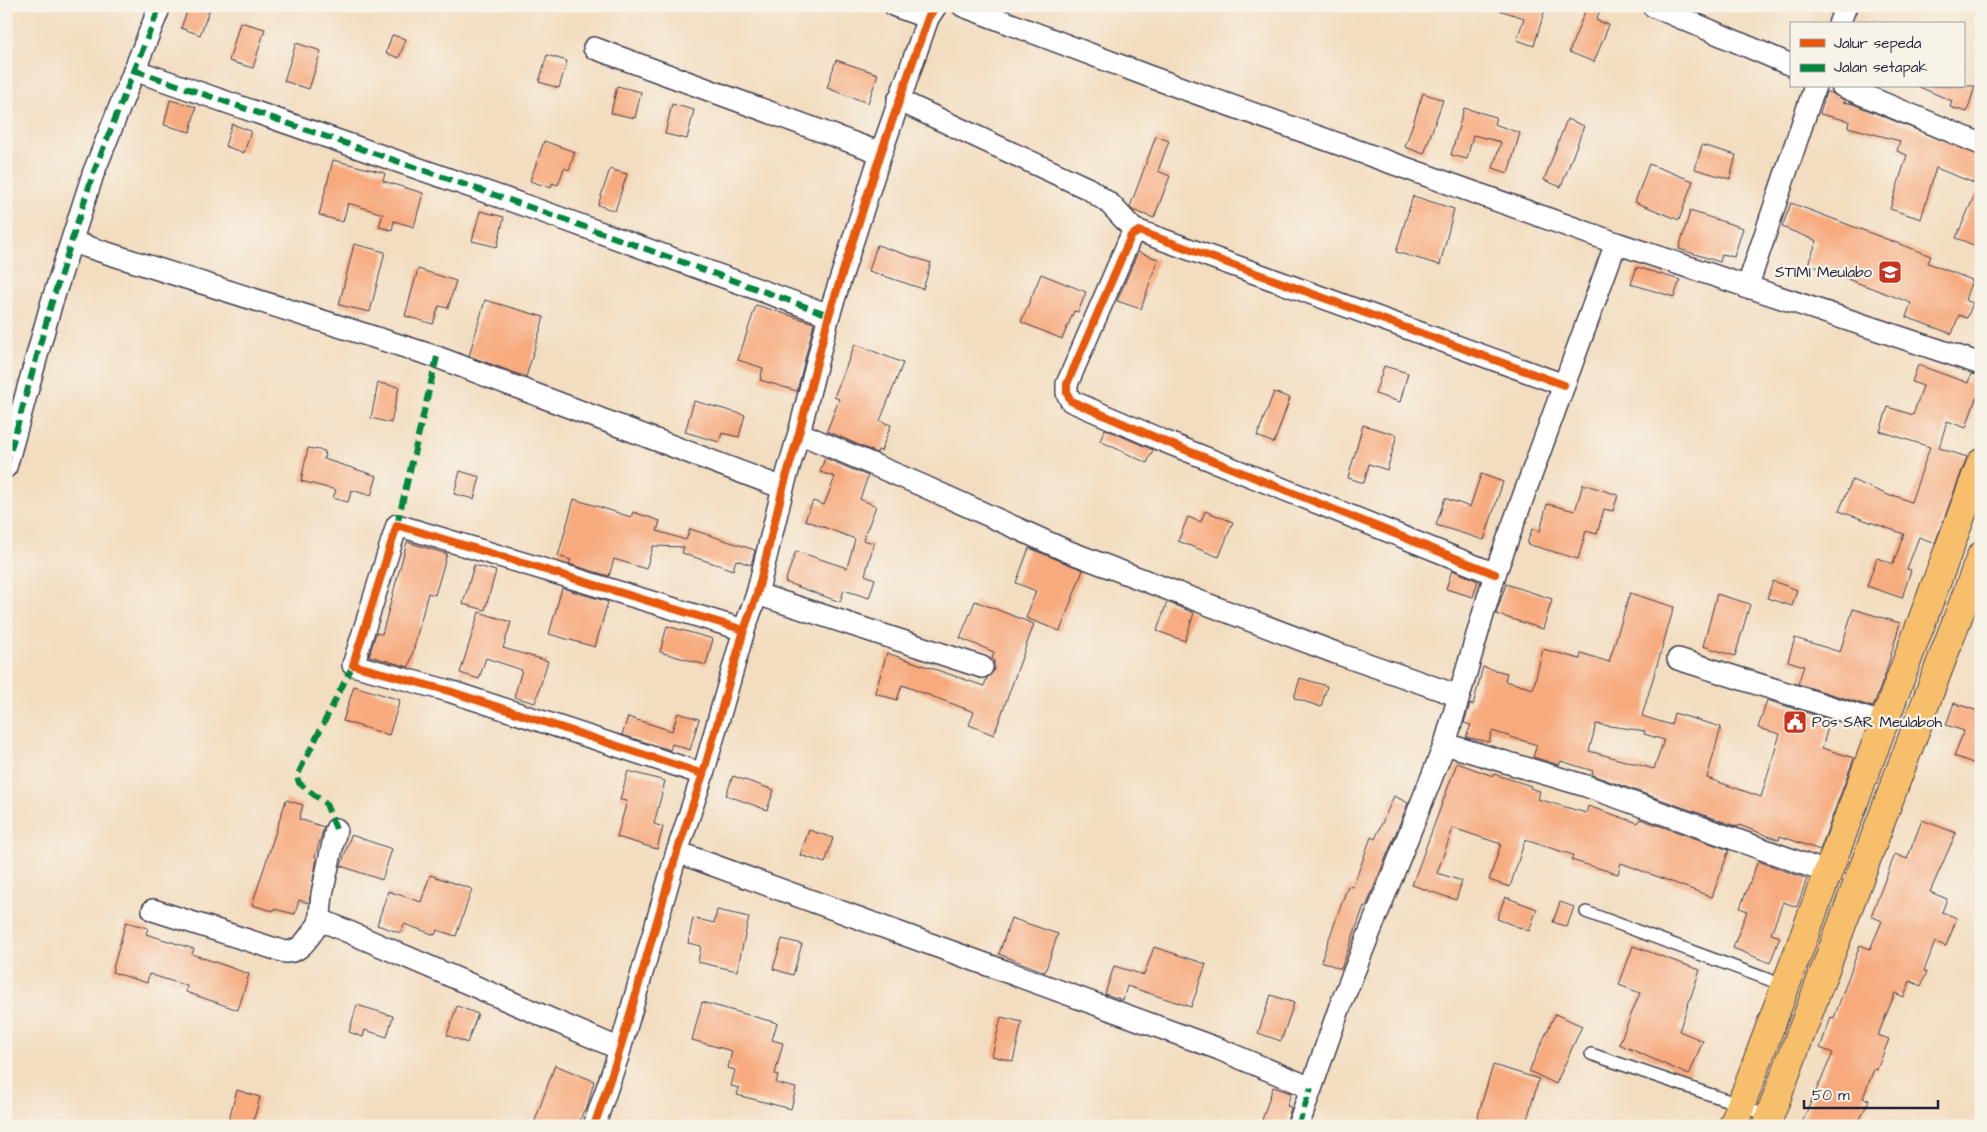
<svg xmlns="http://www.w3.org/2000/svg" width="1987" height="1132" font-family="'Architects Daughter',sans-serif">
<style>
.building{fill:#f7aa7e;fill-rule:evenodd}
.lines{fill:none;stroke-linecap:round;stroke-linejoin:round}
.lane-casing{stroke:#413e4f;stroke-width:14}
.street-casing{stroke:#413e4f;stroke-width:24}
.highway-casing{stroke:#413e4f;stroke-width:30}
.lane{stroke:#fff;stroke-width:11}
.street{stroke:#fff;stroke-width:21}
.highway{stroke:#f7bf6c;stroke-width:28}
.quiet{stroke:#00873e;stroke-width:6;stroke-dasharray:12 6;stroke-linecap:butt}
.cycleway-casing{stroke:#f7f3e8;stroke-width:11}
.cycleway{stroke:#e8590c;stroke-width:8}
.labels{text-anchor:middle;stroke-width:4.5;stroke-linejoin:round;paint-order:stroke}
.poi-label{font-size:15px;fill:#22223b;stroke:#f7f3e8;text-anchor:end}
</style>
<rect width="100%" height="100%" fill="#f7f3e8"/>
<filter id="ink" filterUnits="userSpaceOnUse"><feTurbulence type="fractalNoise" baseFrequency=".02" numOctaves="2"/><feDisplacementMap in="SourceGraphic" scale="10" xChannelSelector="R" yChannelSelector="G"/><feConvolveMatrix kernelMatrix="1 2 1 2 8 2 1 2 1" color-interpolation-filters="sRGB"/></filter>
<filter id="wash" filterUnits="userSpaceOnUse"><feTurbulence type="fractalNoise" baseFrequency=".0096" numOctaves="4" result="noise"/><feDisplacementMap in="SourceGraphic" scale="20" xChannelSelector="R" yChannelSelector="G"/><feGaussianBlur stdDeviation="1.12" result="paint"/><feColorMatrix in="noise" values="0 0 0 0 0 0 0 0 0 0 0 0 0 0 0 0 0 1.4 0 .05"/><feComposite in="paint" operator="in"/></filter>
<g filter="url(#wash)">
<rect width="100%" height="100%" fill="#f3ddc0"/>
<g id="blocks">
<!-- building -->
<g class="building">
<polygon points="189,6 211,6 200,35 181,28"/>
<polygon points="1496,6 1546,6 1534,46 1517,40 1524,18 1496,9"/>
<polygon points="1587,6 1602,6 1596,20 1609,25 1594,62 1569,52"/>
<polygon points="240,22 265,29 253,68 229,61"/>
<polygon points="392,35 406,39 399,58 386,53"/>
<polygon points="296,43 321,51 309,89 284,81"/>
<polygon points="547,55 567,61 559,88 539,82"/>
<polygon points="836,60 878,74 868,103 827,88"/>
<polygon points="617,86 641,92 635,118 611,113"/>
<polygon points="1917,86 1975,86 1967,112 1950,107 1952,101"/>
<polygon points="1826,92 1832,93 1844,100 1843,102 1853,104 1981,156 1981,248 1956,238 1979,185 1936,168 1921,219 1890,209 1907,155 1897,151 1900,141 1848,127 1849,121 1820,114"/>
<polygon points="1423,93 1443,100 1424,154 1405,147"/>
<polygon points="170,100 196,107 190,132 164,125"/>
<polygon points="672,104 694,110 687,139 665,134"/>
<polygon points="1464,108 1496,117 1494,124 1520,133 1508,173 1493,168 1501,142 1473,135 1467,159 1451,155"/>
<polygon points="1567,119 1584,126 1561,187 1544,180"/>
<polygon points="232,124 251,131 244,153 225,146"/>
<polygon points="1156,136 1169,141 1158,171 1170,176 1154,218 1132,210 1130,207"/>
<polygon points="544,141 575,152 569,170 564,168 558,185 552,183 551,188 530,181"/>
<polygon points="1702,145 1736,155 1730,179 1695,169"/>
<polygon points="333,160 385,173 383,181 423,193 414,227 394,221 392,230 379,227 383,214 348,203 343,222 319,215"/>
<polygon points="1649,164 1693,181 1679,220 1635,202"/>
<polygon points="610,169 627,174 615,211 598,205"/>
<polygon points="1413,196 1454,209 1440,265 1396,252"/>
<polygon points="1791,203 1931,256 1928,263 1972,280 1965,300 1973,303 1967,318 1959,315 1952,334 1906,317 1911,303 1808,264 1817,241 1782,227"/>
<polygon points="480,211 504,217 497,247 472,241"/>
<polygon points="1690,211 1743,228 1734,257 1722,254 1720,262 1679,249"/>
<polygon points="354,244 385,252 370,312 339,305"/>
<polygon points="877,245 931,263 923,289 869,271"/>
<polygon points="1138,252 1158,259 1141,309 1117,301"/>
<polygon points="1637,267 1680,280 1674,297 1631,284"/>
<polygon points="418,269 456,281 448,308 439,306 433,324 405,316"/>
<polygon points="1041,274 1086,292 1078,312 1074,311 1062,339 1021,322"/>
<polygon points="485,300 544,317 526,377 469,356"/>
<polygon points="756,305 814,323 797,391 760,380 763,368 738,360"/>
<polygon points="855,344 903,363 880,421 891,425 881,451 878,450 877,453 827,431 839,399 834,397"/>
<polygon points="1918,365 1968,383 1971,374 1981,376 1981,400 1976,398 1966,428 1947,421 1939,448 1967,457 1935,543 1919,537 1907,569 1911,570 1902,598 1867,586 1877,558 1893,564 1904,534 1839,511 1852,480 1893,497 1893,495 1911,502 1930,447 1880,431 1888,407 1913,415 1923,386 1912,382"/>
<polygon points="1384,366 1408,373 1400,402 1375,394"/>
<polygon points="378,383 399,387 391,423 371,418"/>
<polygon points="1274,392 1290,398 1274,443 1257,436"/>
<polygon points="694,401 745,415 739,437 722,433 719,442 685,432"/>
<polygon points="1363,425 1397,435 1387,470 1369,464 1364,483 1348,478"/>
<polygon points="1105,429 1153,450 1147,463 1100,441"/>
<polygon points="308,448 325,451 324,459 377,476 371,496 352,490 348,502 333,498 336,490 301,481"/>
<polygon points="825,458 868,476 860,499 876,506 863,540 874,543 865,575 875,579 869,598 844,590 840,602 785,582 796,551 847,568 855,539 805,520 813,501 824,505 835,477 820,472"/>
<polygon points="460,471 480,477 474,499 454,494"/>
<polygon points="1481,474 1503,482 1484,540 1436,525 1445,498 1470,507"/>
<polygon points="1583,484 1618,495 1613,511 1604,509 1597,534 1586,531 1578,559 1527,544 1532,529 1540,531 1547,504 1575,511"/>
<polygon points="574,499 631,517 633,512 660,521 657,531 686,540 690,529 755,550 751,565 736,560 733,570 682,553 684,547 653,546 646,569 614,559 609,576 569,564 571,560 558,556"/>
<polygon points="1205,511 1233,522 1219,557 1178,541 1188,517 1201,522"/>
<polygon points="407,542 447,554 435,595 428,593 409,667 369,656 376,633 382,634"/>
<polygon points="1029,548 1083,570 1060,631 1026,618 1036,591 1016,583"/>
<polygon points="474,565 496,571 485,610 463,604"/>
<polygon points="1452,570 1478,581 1473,597 1446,589"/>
<polygon points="1773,581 1797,590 1792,606 1767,598"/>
<polygon points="1506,584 1552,599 1543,629 1496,614"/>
<polygon points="562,588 608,602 595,647 549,634"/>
<path d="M1630 593 1674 607 1642 716 1671 725 1674 713 1721 727 1707 778 1761 797 1780 734 1758 728 1767 700 1830 720 1822 748 1854 758 1820 850 1780 836 1779 840 1739 825 1738 827 1592 775 1593 771 1561 761 1559 765 1533 757 1537 745 1492 731 1489 742 1466 737 1471 725 1464 723 1470 704 1473 705 1483 667 1507 673 1505 681 1533 689 1543 649 1580 659 1581 653 1609 662ZM1596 724 1645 731 1644 734 1664 740 1654 769 1589 751Z"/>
<polygon points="1717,594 1750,604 1735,656 1703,646"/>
<polygon points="975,601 1034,624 994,735 969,725 974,712 902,685 897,700 875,693 887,653 984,686 987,678 994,670 994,660 992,659 994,652 960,638"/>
<polygon points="1167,602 1194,613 1185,641 1157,631"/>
<polygon points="1853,609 1900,623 1886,672 1873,707 1798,684 1804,666 1788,661 1795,638 1840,652"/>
<polygon points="479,612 511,622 503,648 548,661 535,703 514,697 522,670 486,658 479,679 460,673"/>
<polygon points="667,626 713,639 706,665 660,652"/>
<polygon points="1300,678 1327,686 1321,707 1294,698"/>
<polygon points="354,686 400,700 389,735 343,721"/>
<polygon points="1954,703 1981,712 1981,766 1954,756 1964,731 1946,725"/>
<polygon points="678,713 699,719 690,750 672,744 670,750 622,735 628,717 672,731"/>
<polygon points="1457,763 1493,776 1494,774 1531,786 1530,788 1540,791 1538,799 1586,813 1588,806 1638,823 1640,819 1729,850 1712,897 1621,863 1618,874 1571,860 1573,855 1525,840 1510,887 1489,880 1501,844 1453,828 1437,873 1462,881 1456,900 1412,885"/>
<polygon points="628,771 665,781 654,824 663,827 657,849 617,837 627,801 620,800"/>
<polygon points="733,776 774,790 767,810 726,795"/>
<polygon points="1394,796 1408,803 1366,907 1364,906 1341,969 1321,961 1348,886 1353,887 1371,837 1375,839"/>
<polygon points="286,800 303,805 299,819 324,827 315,857 317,858 309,903 299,900 295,914 274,909 273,911 252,905"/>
<polygon points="1922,820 1956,833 1930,892 1947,899 1942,912 1957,918 1946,946 1935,942 1924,971 1927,972 1921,986 1910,981 1904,997 1895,993 1878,1035 1889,1039 1877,1070 1874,1069 1863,1098 1869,1100 1857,1126 1810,1126 1802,1122 1833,1053 1820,1048 1831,1017 1834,1018 1860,945 1870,949 1882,921 1871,916 1895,854 1907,859"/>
<polygon points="809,830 833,838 825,863 800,855"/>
<polygon points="351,835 392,849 382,880 341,866"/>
<polygon points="1758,861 1807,879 1797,907 1783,902 1771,934 1780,937 1770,963 1733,948 1747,911 1740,908"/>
<polygon points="430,875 472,889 456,936 437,930 435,935 404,924 401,933 377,925 388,891 421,902"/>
<polygon points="1505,897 1537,909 1529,931 1497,919"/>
<polygon points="1560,902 1574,907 1567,927 1553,922"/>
<polygon points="717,910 749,917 737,971 698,962 701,946 688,943 693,918 714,923"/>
<polygon points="1011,918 1058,934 1045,972 999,954"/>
<polygon points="126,922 148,928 146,934 194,949 192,954 249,974 238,1010 186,992 187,986 149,974 147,983 112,972"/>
<polygon points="782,939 802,944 793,975 773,969"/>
<polygon points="1633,946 1700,970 1679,1031 1703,1041 1689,1075 1619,1044 1640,993 1619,985"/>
<polygon points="1154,947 1206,964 1191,1007 1127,986 1123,1000 1105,994 1114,966 1144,975"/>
<polygon points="1271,995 1294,1003 1281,1041 1258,1033"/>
<polygon points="702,1002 777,1023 772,1040 783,1043 775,1074 778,1075 776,1083 796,1088 791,1109 737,1095 739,1088 731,1086 735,1070 728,1068 732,1051 692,1040"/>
<polygon points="357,1005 393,1016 387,1037 365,1030 363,1037 349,1032"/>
<polygon points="457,1006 478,1014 467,1043 447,1035"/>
<polygon points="1555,1014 1582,1026 1556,1084 1529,1071"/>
<polygon points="1001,1017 1022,1022 1013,1061 992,1056"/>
<polygon points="555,1065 594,1081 586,1111 584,1110 578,1126 533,1126"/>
<polygon points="1493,1065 1539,1079 1525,1126 1475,1126"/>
<polygon points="1273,1087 1291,1093 1287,1106 1291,1107 1286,1126 1260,1126"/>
<polygon points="237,1090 260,1097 252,1126 227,1126"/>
</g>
</g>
</g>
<g filter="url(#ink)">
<use href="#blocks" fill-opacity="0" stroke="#413e4f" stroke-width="1"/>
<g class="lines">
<!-- lane casing -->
<g class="lane-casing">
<g id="lane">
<polyline points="1586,912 1786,986"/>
<polyline points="1591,1054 1741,1105 1769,1117"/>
</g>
</g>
<!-- street casing -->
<g class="street-casing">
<g id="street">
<polyline points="895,6 928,18"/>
<polyline points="963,6 1148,76 1616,243 1981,364"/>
<polyline points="1653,6 1791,65"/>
<polyline points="1839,24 1846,6"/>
<polyline points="594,48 881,153"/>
<polyline points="134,70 538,210 829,315"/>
<polyline points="1842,86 1981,144"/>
<polyline points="898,100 1089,189 1110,204 1136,232"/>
<polyline points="72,242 437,357 783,488"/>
<polyline points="1747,288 1815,86"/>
<polyline points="799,433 921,485 1067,551 1336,653 1459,696"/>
<polyline points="6,467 51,305 93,174 160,6"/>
<polyline points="1495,574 1166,442 1071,401 1067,393 1067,384 1131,236 1139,231 1564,385"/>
<polyline points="757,594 982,667"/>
<polyline points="1678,659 1885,724"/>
<polyline points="1445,744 1586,786 1829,873"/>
<polyline points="703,774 449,691 353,665 397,525 744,630"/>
<polyline points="677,852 1219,1049 1311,1088"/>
<path d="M153 910 285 952C302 953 309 935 319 924L328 923 620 1049"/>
<polyline points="319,924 322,894 336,829"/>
<polyline points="594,1126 618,1056 677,852 703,774 744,630 757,594 783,488 799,433 829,315 881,153 928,18 936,6"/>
<polyline points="1298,1126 1339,1009 1445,744 1495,574 1616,243"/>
</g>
</g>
<!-- highway casing -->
<g class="highway-casing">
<g id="highway">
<polyline points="1733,1126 1981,463"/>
<polyline points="1766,1126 1981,556"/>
</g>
</g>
<!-- lane -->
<use href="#lane" class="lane"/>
<!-- street -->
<use href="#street" class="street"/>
<!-- highway -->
<use href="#highway" class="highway"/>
<!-- quiet -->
<g class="quiet">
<polyline points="134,70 538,210 829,315"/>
<polyline points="6,467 51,305 93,174 160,6"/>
<polyline points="397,525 437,357"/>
<polyline points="336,829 326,804 299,783 297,776 353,665"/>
<polyline points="1298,1126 1311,1088"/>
</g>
<!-- cycleway casing -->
<g class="cycleway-casing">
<g id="cycleway">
<polyline points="1495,574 1166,442 1071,401 1067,393 1067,384 1131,236 1139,231 1564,385"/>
<polyline points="703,774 449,691 353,665 397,525 744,630"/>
<polyline points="594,1126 618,1056 677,852 703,774 744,630 757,594 783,488 799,433 829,315 881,153 928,18 936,6"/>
</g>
</g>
<!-- cycleway -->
<use href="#cycleway" class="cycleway"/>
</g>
</g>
<!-- icons -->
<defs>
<g id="university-square" transform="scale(1.25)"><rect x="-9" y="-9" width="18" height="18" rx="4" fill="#c8321e" stroke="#f7f3e8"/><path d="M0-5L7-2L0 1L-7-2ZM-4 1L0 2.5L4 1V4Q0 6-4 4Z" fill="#fff"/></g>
<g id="civic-square" transform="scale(1.25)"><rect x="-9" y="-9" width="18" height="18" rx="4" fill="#c8321e" stroke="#f7f3e8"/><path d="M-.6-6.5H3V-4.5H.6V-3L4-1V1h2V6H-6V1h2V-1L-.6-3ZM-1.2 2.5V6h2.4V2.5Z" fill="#fff"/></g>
</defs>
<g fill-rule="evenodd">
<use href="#university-square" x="1890" y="272"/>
<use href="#civic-square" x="1795" y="722"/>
</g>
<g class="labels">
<!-- poi labels -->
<g class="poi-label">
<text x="1872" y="277">STIMI Meulabo</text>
<text x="1812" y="727" text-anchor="start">Pos SAR Meulaboh</text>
</g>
</g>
<!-- margin -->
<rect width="1987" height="1132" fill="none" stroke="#f7f3e8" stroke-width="25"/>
<!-- legend -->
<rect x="1790" y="22" width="175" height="65" fill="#f7f3e8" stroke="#a29fa3"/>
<rect x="1800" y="39" width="25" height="8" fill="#e8590c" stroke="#a29fa3"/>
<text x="1834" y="48" font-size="15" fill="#22223b">Jalur sepeda</text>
<rect x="1800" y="64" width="25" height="8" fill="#00873e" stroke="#a29fa3"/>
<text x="1834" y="72" font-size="15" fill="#22223b">Jalan setapak</text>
<!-- scale -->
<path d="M1804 1100v8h134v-8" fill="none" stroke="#22223b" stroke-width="2.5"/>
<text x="1812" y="1100" font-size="15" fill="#22223b" stroke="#f7f3e8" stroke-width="4" paint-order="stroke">50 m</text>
</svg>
